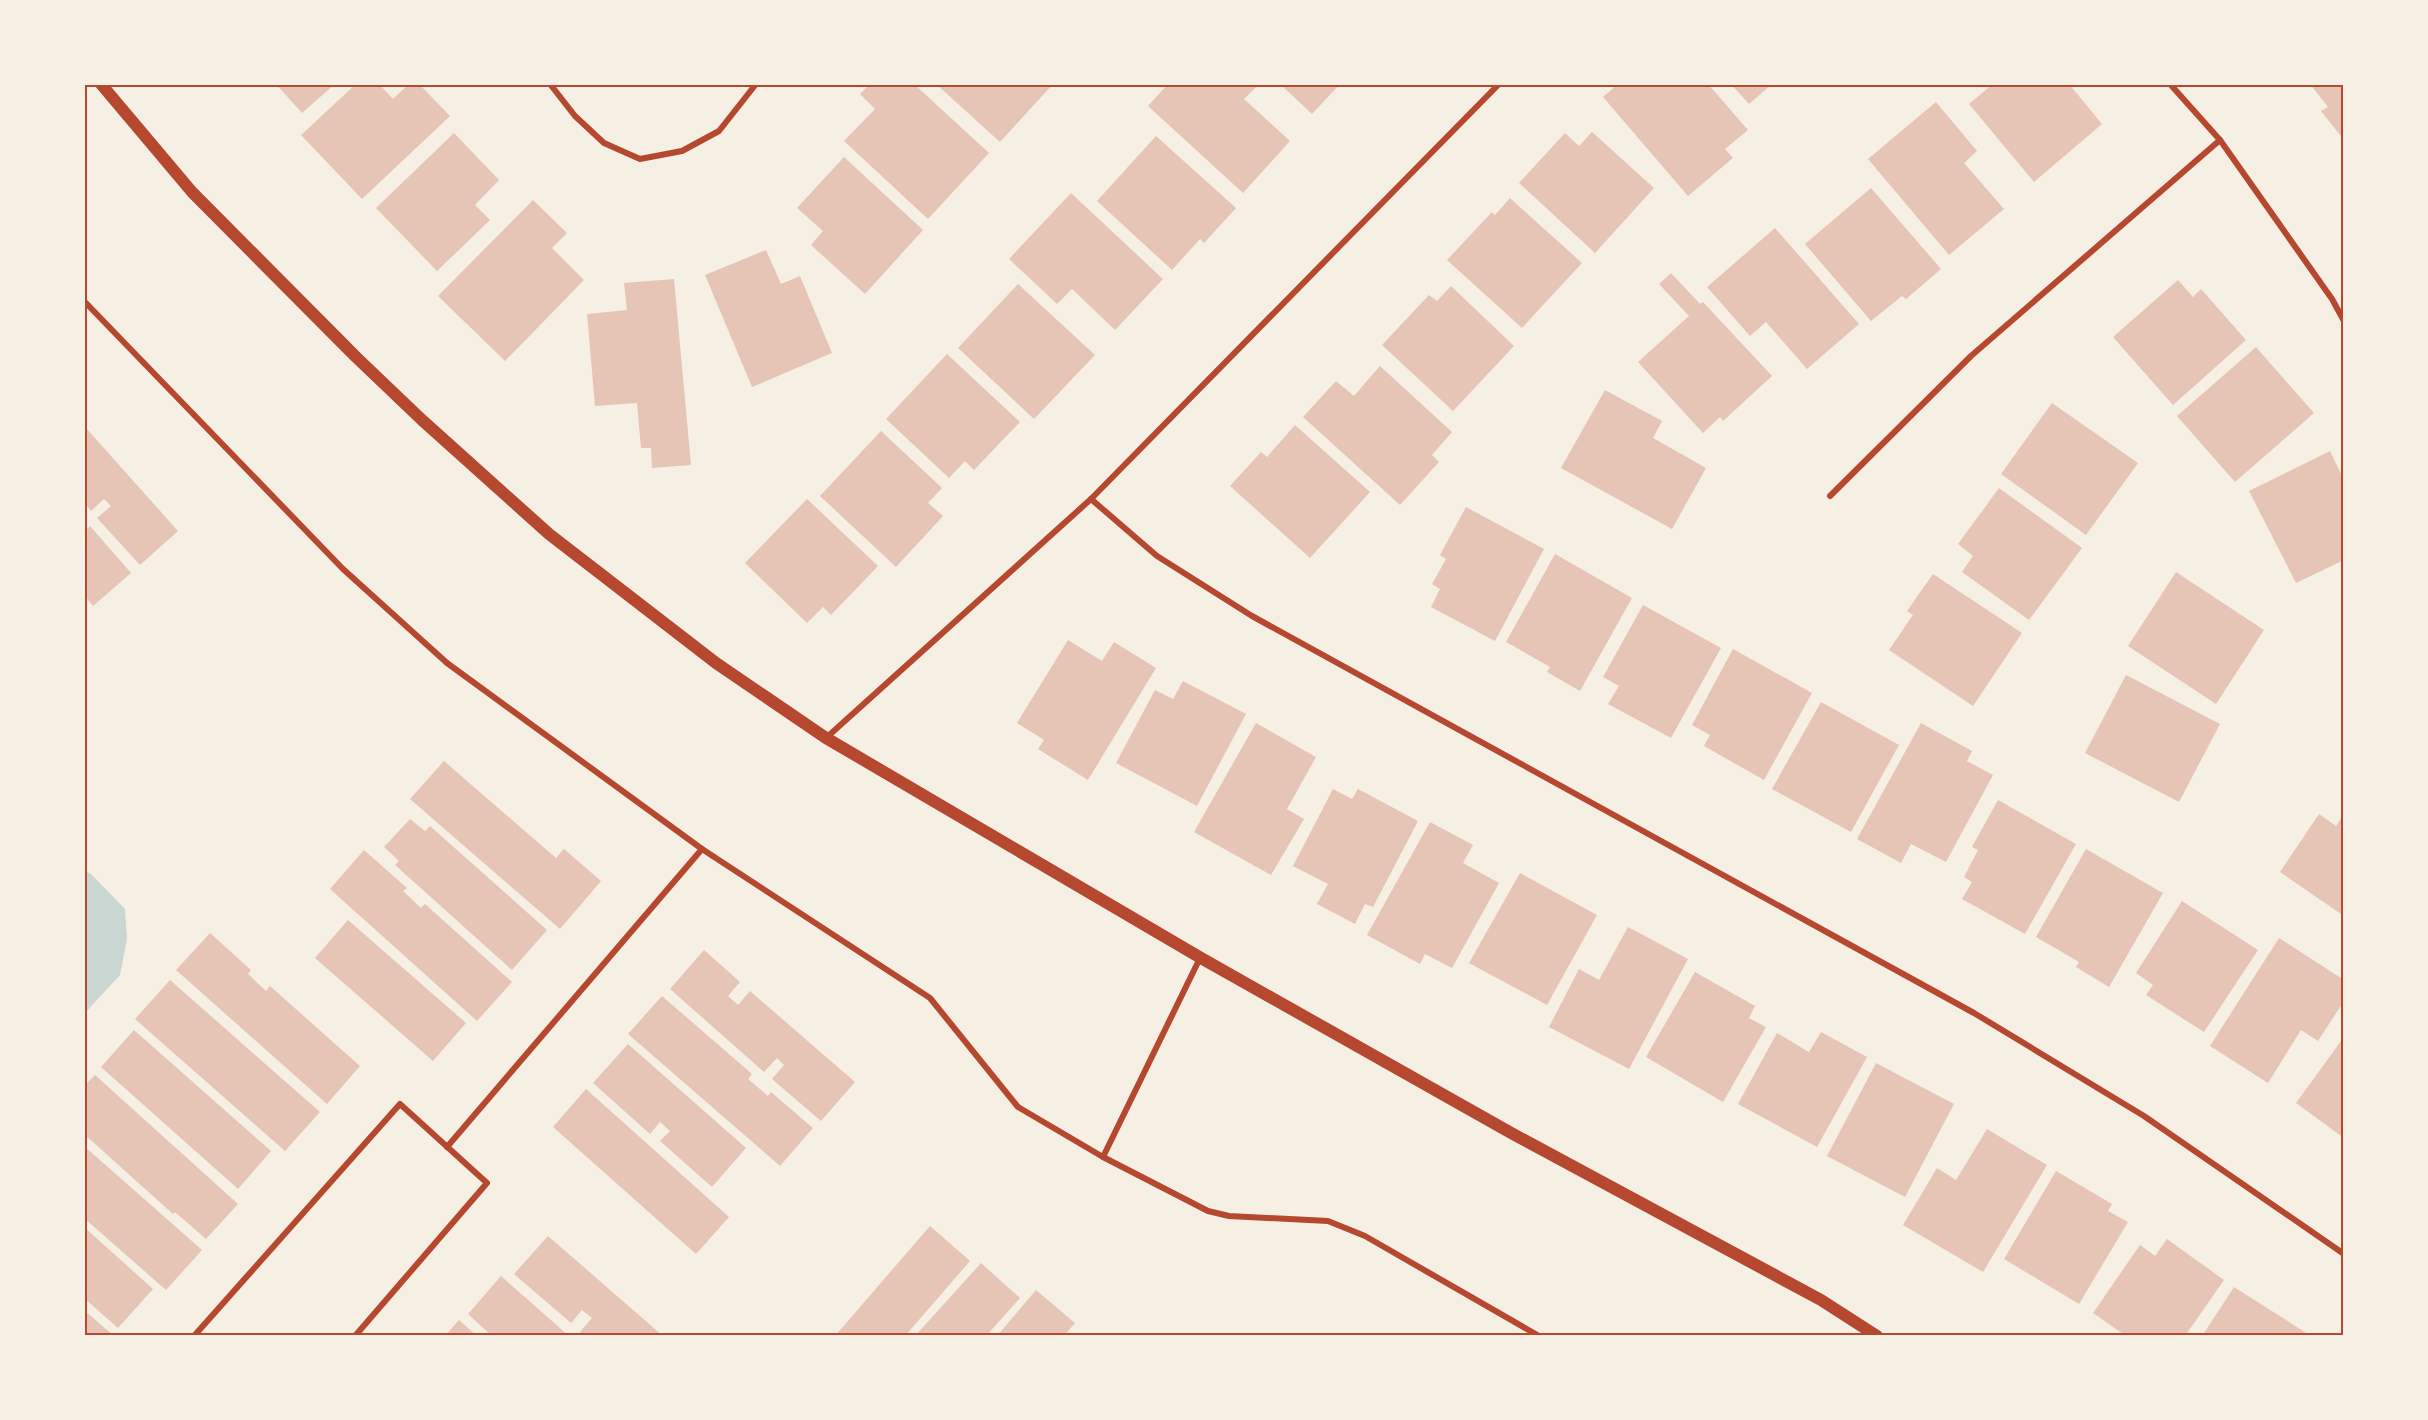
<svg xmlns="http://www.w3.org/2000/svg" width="2428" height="1420" font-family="'Sofia Sans Condensed',sans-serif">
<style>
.water{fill:#c9d6d2}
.building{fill:#e6c5b7}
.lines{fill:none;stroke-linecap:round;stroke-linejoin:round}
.minor{stroke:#b5482f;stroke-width:6}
.secondary{stroke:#b5482f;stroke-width:12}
.neatline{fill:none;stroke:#b5482f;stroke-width:2}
</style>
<rect width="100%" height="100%" fill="#f6efe4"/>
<!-- water -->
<polygon class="water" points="84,870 91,874 125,909 127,939 120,975 84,1014"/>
<!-- building -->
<g class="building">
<polygon points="276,84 335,84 302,113"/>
<polygon points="356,84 379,84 393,99 409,84 419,84 450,116 362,199 301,135"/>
<polygon points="870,84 914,84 989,153 928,219 844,141 875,109 860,94"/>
<polygon points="936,84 1053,84 1000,142"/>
<polygon points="1168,84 1259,84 1244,99 1290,141 1243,193 1148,106"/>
<polygon points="1280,84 1340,84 1312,114"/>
<polygon points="1618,84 1708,84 1748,130 1725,149 1733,158 1688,196 1603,97"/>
<polygon points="1731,84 1772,84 1749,104"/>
<polygon points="1993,84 2069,84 2102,124 2034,182 1969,104"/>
<polygon points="2310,84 2344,84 2344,140 2321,111 2328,107"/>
<polygon points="1936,102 1977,151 1964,163 2004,209 1949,255 1868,159"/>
<polygon points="1592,132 1654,188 1595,253 1519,183 1565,133 1579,146"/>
<polygon points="454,133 499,180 475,205 490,220 437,271 376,208"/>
<polygon points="1156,136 1236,208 1204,243 1200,239 1172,270 1097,201"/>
<polygon points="844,157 923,230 865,294 811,245 823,231 797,208"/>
<polygon points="1871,188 1941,269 1906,299 1902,296 1871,321 1805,244"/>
<polygon points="1071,193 1163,279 1115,330 1072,289 1057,304 1009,259"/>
<polygon points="1510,198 1582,263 1522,328 1447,260 1492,212 1495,215"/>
<polygon points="533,200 567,233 552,248 584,280 505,361 438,296"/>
<polygon points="1775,228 1859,324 1807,369 1766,322 1750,336 1707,287"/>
<polygon points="766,250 781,284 800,276 832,353 752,387 705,275"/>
<polygon points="1671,273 1700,304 1703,302 1772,376 1723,421 1720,417 1703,433 1638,362 1689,316 1659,284"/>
<polygon points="674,279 691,465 652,468 651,448 641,448 637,403 595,406 587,314 627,310 624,283"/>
<polygon points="2178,280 2193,297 2201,289 2246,340 2173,405 2113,337"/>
<polygon points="1018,284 1095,355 1034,419 958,348"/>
<polygon points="1451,286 1514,346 1453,411 1382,345 1429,295 1437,301"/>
<polygon points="2256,347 2314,413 2235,482 2177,416"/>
<polygon points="947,354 1020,422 974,470 965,461 949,478 886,419"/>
<polygon points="1380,366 1452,432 1432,455 1439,462 1400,505 1303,417 1336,381 1354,396"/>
<polygon points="1605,390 1662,421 1653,438 1706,468 1672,529 1561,468"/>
<polygon points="2052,403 2138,463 2086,535 2001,474"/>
<polygon points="1295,425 1370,492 1310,558 1230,486 1261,452 1267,457"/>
<polygon points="86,428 178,531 140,565 97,518 111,506 104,499 91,511 84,502 84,431"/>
<polygon points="881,431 942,488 928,503 943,516 896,567 820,496"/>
<polygon points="2330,451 2344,480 2344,560 2296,583 2249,491"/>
<polygon points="1999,488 2082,548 2029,620 1962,572 1973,556 1958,544"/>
<polygon points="807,499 878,566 831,615 823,607 807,623 745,563"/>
<polygon points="1466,507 1544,549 1495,641 1431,607 1440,589 1432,584 1446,559 1440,555"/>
<polygon points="90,526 131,573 93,606 84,595 84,532"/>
<polygon points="1555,554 1632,598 1580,691 1547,672 1550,667 1506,642"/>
<polygon points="2176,572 2264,630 2216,704 2128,646"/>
<polygon points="1933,574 2022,633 1973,706 1889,650 1913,615 1907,611"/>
<polygon points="1643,605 1721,648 1671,738 1608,704 1619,686 1603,677"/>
<polygon points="1068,640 1102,661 1114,642 1156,668 1088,780 1038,749 1044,740 1017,723"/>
<polygon points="1733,649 1812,693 1764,780 1704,746 1710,735 1692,725"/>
<polygon points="2126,675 2220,724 2179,802 2085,753"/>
<polygon points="1183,681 1246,714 1197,806 1116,763 1155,690 1173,699"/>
<polygon points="1821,702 1899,745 1851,832 1772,789"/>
<polygon points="1256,723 1316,757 1287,809 1304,819 1271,875 1194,832"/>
<polygon points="1921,723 1972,751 1967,761 1993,775 1946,862 1911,844 1901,863 1857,839"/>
<polygon points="444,761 556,858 564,849 601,881 560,929 410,799"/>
<polygon points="1333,789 1352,799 1358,789 1418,821 1373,907 1365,904 1355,924 1317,904 1328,884 1293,866"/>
<polygon points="1998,800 2076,844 2025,934 1962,899 1972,882 1964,877 1978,850 1972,847"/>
<polygon points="2319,814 2336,826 2344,814 2344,916 2280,872"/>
<polygon points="410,819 425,831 430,826 547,930 512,970 395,865 399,861 384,847"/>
<polygon points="1430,822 1473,845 1463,863 1499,883 1452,968 1425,954 1420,964 1367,935"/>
<polygon points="2086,849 2163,893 2109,987 2076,967 2079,962 2036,937"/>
<polygon points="364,850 407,888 403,891 421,908 425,904 512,982 477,1021 330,889"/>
<polygon points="1520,873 1597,915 1547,1005 1469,963"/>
<polygon points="2182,901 2258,950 2204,1032 2146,995 2153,985 2136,973"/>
<polygon points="348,920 466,1023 433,1061 315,958"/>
<polygon points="1628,927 1688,959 1629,1069 1549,1027 1579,969 1599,980"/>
<polygon points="210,933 251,970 248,974 266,991 270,986 360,1066 327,1104 176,970"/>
<polygon points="2279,938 2344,980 2344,1001 2318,1041 2301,1030 2268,1083 2210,1046"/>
<polygon points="704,950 740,982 728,996 738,1005 750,991 855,1082 821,1121 772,1079 784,1065 777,1058 764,1072 670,989"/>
<polygon points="1695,972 1755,1006 1749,1018 1766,1027 1723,1102 1646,1057"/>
<polygon points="170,980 320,1112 285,1151 135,1019"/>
<polygon points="662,996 752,1074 748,1079 768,1096 771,1092 813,1128 780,1166 628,1034"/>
<polygon points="134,1030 271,1151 238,1189 101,1067"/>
<polygon points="1821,1032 1867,1057 1817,1147 1738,1104 1777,1033 1809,1052"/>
<polygon points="2344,1037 2344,1138 2296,1103"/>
<polygon points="628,1044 746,1148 712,1187 660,1141 670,1131 660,1122 650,1134 593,1083"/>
<polygon points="1876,1063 1954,1104 1905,1197 1827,1156"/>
<polygon points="95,1075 238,1204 206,1239 175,1212 173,1214 84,1134 84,1086"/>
<polygon points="586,1089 729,1217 696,1254 553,1127"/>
<polygon points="1987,1129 2047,1165 1983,1272 1903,1225 1937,1168 1956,1180"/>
<polygon points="84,1146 202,1250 166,1290 84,1218"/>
<polygon points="2056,1171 2112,1204 2108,1211 2128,1222 2079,1304 2004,1259"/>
<polygon points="930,1226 970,1261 905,1336 835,1336"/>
<polygon points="84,1227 153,1289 118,1328 84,1298"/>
<polygon points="548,1236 663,1336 584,1336 580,1332 592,1318 582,1310 571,1323 514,1274"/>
<polygon points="2167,1239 2224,1280 2185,1336 2126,1336 2093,1313 2140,1245 2155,1256"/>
<polygon points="981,1263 1020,1298 986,1336 915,1336"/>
<polygon points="501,1276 569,1336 492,1336 468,1314"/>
<polygon points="2234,1287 2311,1336 2202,1336"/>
<polygon points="1036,1290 1075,1323 1064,1336 997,1336"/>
<polygon points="84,1310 114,1336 84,1336"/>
<polygon points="459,1320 477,1336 445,1336"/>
</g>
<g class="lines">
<!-- minor -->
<g class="minor">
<polyline points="550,84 575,116 604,143 640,159 682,151 719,131 756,84"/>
<polyline points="2170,84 2220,140 2332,299 2344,321"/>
<polyline points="84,301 343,569 447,663 702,849 930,998 1018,1107 1103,1157 1208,1211 1229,1216 1328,1221 1365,1236 1539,1336"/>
<polyline points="1830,496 1971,356 2220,140"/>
<polyline points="1091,499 1157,556 1252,616 1974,1013 2144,1116 2344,1254"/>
<polyline points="826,738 1091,499 1499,84"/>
<polyline points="447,1147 702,849"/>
<polyline points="1103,1157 1200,958"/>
<polyline points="194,1336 400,1104 487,1183 355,1336"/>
</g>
<!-- secondary -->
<polyline class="secondary" points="101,84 192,192 356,357 422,420 549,534 716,663 826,738 1201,958 1513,1134 1821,1300 1877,1336"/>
</g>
<!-- border -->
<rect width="2428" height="1420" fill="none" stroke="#f6efe4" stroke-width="171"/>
<rect x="86" y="86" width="2256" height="1248" class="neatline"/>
</svg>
